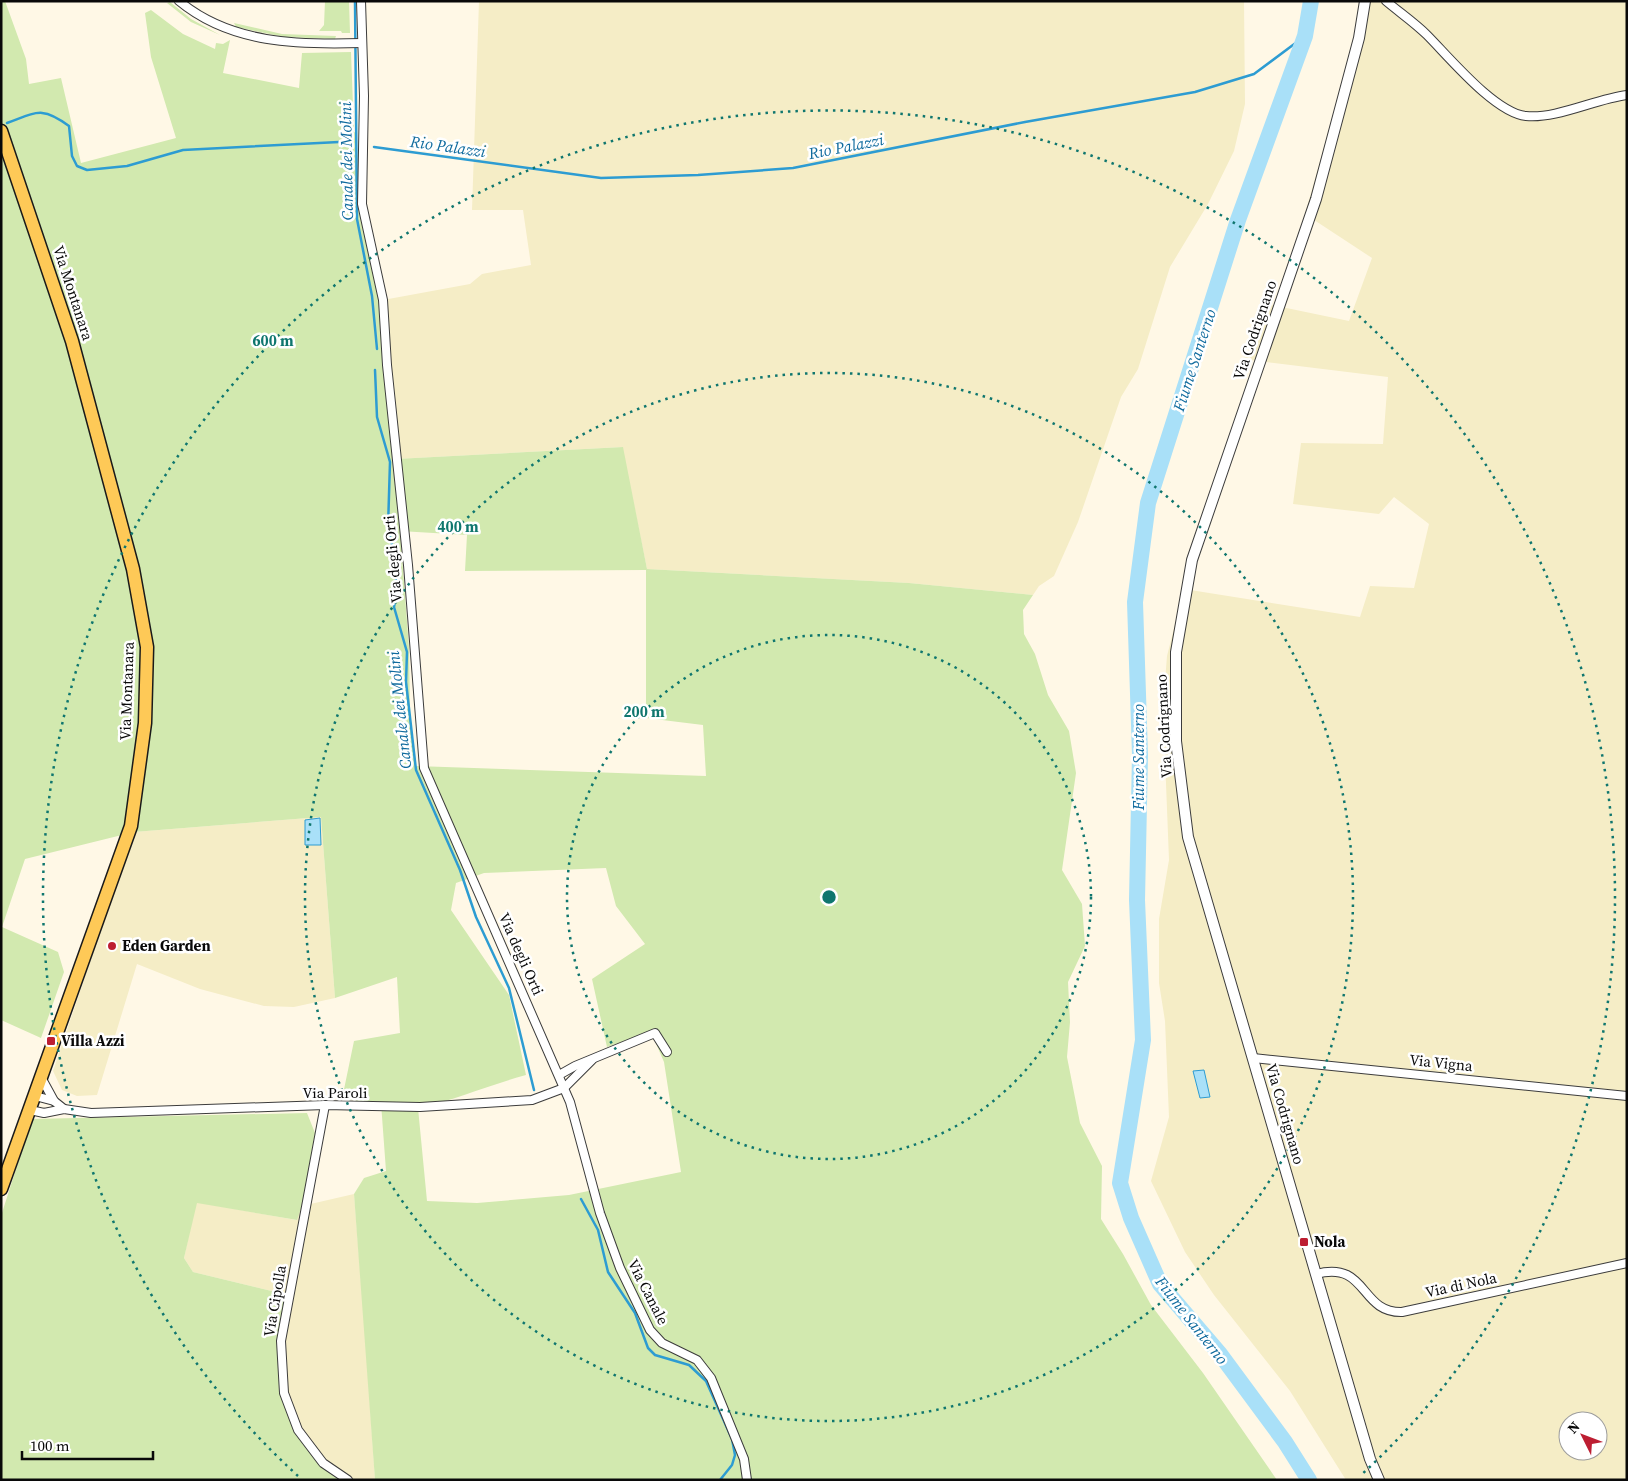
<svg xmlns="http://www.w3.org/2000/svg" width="1628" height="1481" font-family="'Source Serif 4',serif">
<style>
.farmland{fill:#f5edc6;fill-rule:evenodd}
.green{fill:#d2e9af;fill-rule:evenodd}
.water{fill:#a9e0f8;stroke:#2d9cd2}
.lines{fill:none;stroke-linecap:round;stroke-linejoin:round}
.stream{stroke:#2d9cd2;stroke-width:2.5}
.river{stroke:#a9e0f8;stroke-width:16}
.minor-casing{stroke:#3c3c3c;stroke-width:10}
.tertiary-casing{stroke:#3c3c3c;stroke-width:12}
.primary-casing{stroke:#1a1a1a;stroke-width:15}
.minor{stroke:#fff;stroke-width:8}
.tertiary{stroke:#fff;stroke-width:10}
.primary{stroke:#fec957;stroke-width:12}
.ring{fill:none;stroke:#0f766e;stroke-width:2.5;stroke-dasharray:2.5 5}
.poi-dot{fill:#bd1e32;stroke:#fff;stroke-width:2}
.labels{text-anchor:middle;stroke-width:5;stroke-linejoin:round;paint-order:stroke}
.street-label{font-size:15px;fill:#090909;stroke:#fff}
.poi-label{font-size:15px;font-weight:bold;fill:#090909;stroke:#fff;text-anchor:start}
.water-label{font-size:16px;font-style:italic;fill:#106b9e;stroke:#fff}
.centre{fill:#0f766e;stroke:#fff;stroke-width:2.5}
.ring-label{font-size:15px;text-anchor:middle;font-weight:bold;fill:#0f766e;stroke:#fff;stroke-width:5;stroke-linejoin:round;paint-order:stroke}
</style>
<rect width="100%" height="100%" fill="#fff8e6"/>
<!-- farmland -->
<g class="farmland">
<polygon points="479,1 1244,1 1245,104 1234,151 1208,204 1170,267 1138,369 1121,397 1078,522 1054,576 1039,586 1033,595 909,583 647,569 622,447 396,459 383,300 470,284 482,274 531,265 523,210 472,210"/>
<path d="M1360 1H1627V1480H1346L1290 1391 1214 1295 1185 1252 1151 1181 1169 1117 1165 1021 1159 983V919L1169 860 1163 707 1167 656 1184 589 1360 617 1370 586 1414 588 1429 524 1394 497 1379 514 1293 504 1301 443 1383 444 1388 377 1242 359 1250 351 1272 305 1349 321 1372 258 1305 214 1358 28ZM1568 1421H1598V1451H1568Z"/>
<polygon points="321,817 335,998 294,1007 264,1006 200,989 137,964 97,1095 77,1096 62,1090 53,1071 134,832"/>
<polygon points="354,1194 365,1331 375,1480 356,1480 331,1467 302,1438 279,1366 288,1295 193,1272 184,1258 196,1202 296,1220 302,1206"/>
</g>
<!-- green -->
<g class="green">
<path d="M1 1H5L26 59 29 84 61 78 81 163 176 138 151 57 145 13 151 10 183 34 215 49 216 43 223 44 230 40 223 73 299 88 302 53 351 52 354 132 356 133 359 192 383 300 396 459 623 447 647 569 909 583 1033 595 1023 610 1024 634 1035 654 1048 695 1069 731 1076 773 1062 870 1082 904 1085 946 1068 982 1070 1022 1067 1057 1080 1123 1102 1166 1101 1219 1123 1254 1151 1305 1203 1373 1277 1480H375L354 1194 364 1178 386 1171 381 1103 342 1099 354 1041 400 1033 397 977 335 998 321 817 134 832 25 859 2 927 58 952 64 972 41 1038 1 1020ZM400 531 467 535 465 571 646 570V718L703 725 706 776 416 766 410 712 409 648ZM606 868 616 906 645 944 592 979 607 1047 651 1032 664 1062 681 1172 569 1195 477 1203 427 1201 418 1108C455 1100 489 1085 526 1075L509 995 451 910 456 883 484 873Z"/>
<polygon points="325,1 349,1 350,33 342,33 341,31 319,31 324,25"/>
<polygon points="170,2 191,19 220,35 191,22 167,3"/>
<polygon points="234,23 282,34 336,36 335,39 284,37 236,27"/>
<polygon points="307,1113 315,1133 302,1206 297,1220 197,1203 184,1258 193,1272 288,1295 279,1366 292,1419 331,1467 356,1480 1,1480 1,1216 32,1119"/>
</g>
<!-- water -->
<g class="water">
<polygon points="320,818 321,845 305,845 305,820"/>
<polygon points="1204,1070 1210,1097 1200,1098 1193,1071"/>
</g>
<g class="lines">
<!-- stream -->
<g class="stream">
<polyline points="355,1 357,219 372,296 377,349"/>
<path d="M7 123C37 112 42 106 69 126L72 156 77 166 87 170 127 166 183 150 339 142"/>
<polyline points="374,147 601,178 698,175 793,168 1025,122 1195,92 1254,74 1305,36"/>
<polyline points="375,370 377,417 390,462 388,528 393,549 397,589 394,607 407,652 406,682 416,770 460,870 476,917 509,988 534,1090"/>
<polyline points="581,1199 598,1230 608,1272 635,1313 648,1348 655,1355 689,1365 706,1381 732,1439 735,1455 732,1465 720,1480"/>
</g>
<!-- river -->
<polyline class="river" points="1309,1480 1285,1442 1220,1354 1160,1284 1131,1218 1120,1183 1143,1040 1137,900 1140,755 1135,602 1148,503 1238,220 1305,36 1311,1"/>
<!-- minor casing -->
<g class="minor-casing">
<g id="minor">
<path d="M179 1C231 44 298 45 362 43"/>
<polyline points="361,1 364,96 362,204 383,300 387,365 408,565 424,768 570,1102 600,1213 620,1268 650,1330 662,1343 697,1360 711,1378 744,1459 747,1480"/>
<path d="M1386 1C1399 12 1415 23 1427 35 1449 57 1495 113 1526 116 1557 119 1595 99 1627 95"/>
<polyline points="1253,1058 1627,1096"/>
<polyline points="559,1075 575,1066 655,1033 667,1052"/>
<polyline points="42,1079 54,1101 64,1109"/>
<polyline points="35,1096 54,1101"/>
<polyline points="325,1105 281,1341 284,1393 298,1430 323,1463 348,1480"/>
<polyline points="30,1110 44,1113 64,1109 91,1113 325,1105 420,1107 532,1100 564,1088 592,1060"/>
<path d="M1316 1274C1368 1260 1359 1313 1402 1312L1627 1263"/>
</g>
</g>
<!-- tertiary casing -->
<g class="tertiary-casing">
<polyline id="tertiary" points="1365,1 1359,38 1316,199 1192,560 1176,652 1176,741 1188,837 1370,1459 1379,1480"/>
</g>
<!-- primary casing -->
<g class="primary-casing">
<polyline id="primary" points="1,131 72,341 133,569 147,647 145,723 131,826 1,1189"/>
</g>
<!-- minor -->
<use href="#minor" class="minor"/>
<!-- tertiary -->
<use href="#tertiary" class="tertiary"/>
<!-- primary -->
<use href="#primary" class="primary"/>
</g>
<!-- distance rings -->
<g class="ring">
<circle cx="829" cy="897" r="262"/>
<circle cx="829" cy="897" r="524"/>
<path d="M298 1476A786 786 0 1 1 1360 1476"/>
</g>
<!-- markers -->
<g class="poi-dot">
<circle cx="112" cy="946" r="5"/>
<rect x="46" y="1036" width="10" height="10" rx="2.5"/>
<rect x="1299" y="1237" width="10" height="10" rx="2.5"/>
</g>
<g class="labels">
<!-- street labels -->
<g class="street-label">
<text transform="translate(73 293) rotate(72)" y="5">Via Montanara</text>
<text transform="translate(1255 330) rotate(-71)" y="5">Via Codrignano</text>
<text transform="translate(393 559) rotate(-95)" y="5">Via degli Orti</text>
<text transform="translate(127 691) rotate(-88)" y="5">Via Montanara</text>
<text transform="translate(1164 726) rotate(-93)" y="5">Via Codrignano</text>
<text transform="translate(521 954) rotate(66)" y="5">Via degli Orti</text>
<text transform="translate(1441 1063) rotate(6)" y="5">Via Vigna</text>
<text x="335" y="1098">Via Paroli</text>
<text transform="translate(1285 1114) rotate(74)" y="5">Via Codrignano</text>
<text transform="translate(1461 1285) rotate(-12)" y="5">Via di Nola</text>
<text transform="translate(648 1292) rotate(63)" y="5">Via Canale</text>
<text transform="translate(275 1301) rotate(-80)" y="5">Via Cipolla</text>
</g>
<!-- poi labels -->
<g class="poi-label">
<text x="122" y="951">Eden Garden</text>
<text x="61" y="1046">Villa Azzi</text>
<text x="1314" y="1247">Nola</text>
</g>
<!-- water labels -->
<g class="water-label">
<text transform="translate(448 146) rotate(8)" y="6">Rio Palazzi</text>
<text transform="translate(846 146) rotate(-11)" y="6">Rio Palazzi</text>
<text transform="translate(346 161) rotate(-91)" y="6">Canale dei Molini</text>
<text transform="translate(1194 360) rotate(-72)" y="6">Fiume Santerno</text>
<text transform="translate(399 710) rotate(-96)" y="6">Canale dei Molini</text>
<text transform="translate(1138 757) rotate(-90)" y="6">Fiume Santerno</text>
<text transform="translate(1192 1320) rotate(52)" y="6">Fiume Santerno</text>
</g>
</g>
<circle cx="829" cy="897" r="8" class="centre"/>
<g class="ring-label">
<text x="273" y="346">600 m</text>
<text x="458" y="532">400 m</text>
<text x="644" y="717">200 m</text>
</g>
<!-- border -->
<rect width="1628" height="1481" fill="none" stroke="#090909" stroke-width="5"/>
<!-- north arrow -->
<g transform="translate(1583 1436) rotate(312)"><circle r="24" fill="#ffffff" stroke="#9d9d9d"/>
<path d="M0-4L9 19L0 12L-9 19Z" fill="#bd1e32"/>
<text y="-8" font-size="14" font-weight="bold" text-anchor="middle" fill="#090909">N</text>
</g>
<!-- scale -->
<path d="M22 1451v8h131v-8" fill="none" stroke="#090909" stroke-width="2.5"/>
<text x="30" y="1451" font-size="15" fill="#090909" stroke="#ffffff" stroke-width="4" paint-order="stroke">100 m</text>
</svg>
